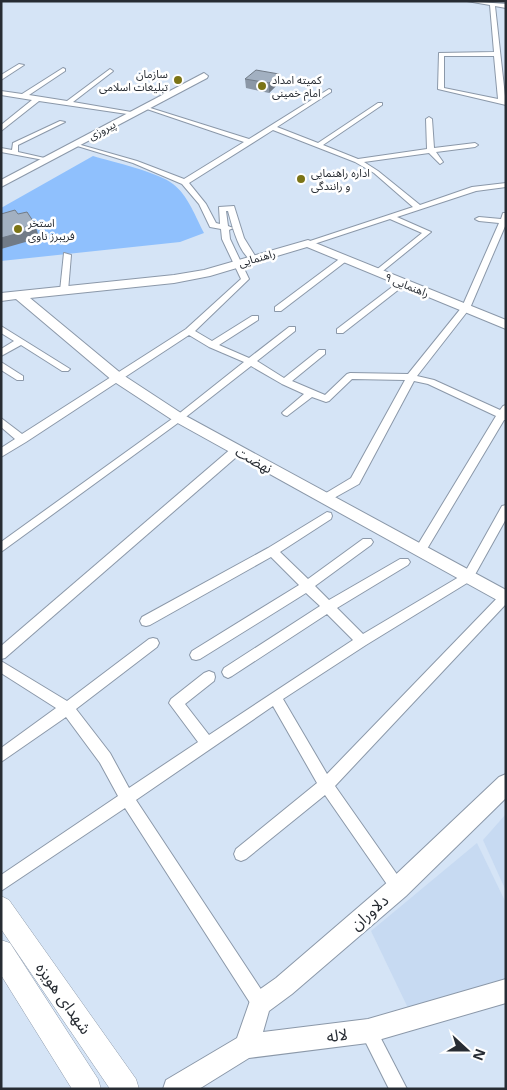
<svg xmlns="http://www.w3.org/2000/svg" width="507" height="1090" font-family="'Open Sans','Noto Sans Arabic',sans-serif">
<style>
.built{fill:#c7daf2}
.green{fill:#8fc0fd}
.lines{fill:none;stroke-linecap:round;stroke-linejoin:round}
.street-casing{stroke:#8b98a9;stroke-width:2}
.secondary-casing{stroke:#8b98a9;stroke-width:2}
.primary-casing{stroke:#8b98a9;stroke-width:1}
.street{fill:#fff;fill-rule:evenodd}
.secondary{fill:#fff;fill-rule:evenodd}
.primary{fill:#fff;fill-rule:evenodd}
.wall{fill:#8b97a6}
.shaded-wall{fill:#717b87}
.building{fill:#a2b0c1;stroke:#717b87}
.poi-dot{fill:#7b7416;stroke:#fff;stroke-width:2}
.labels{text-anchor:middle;stroke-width:5;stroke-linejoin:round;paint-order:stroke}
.far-poi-label{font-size:11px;fill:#272c33;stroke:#fff;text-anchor:start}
.far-street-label{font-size:11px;fill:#272c33;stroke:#fff}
.street-label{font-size:14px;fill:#272c33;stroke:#fff}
.near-street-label{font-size:16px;fill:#272c33;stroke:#fff}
</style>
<rect width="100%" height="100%" fill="#d5e4f6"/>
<!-- built -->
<g class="built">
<polygon points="506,814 506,891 483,840"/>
<polygon points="477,843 506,903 506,981 408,1008 371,931"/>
</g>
<!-- green -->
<path class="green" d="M93 156C113 162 158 172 173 184 188 195 196 218 204 233L180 242 1 261V208Z"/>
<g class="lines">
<!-- street casing -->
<g class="street-casing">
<g id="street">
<path d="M467 1 506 4V8L495 6 506 105 438 89 439 53 494 52 490 5ZM444 56H494L498 99 444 88Z"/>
<polygon points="19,64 24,65 1,80 1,75"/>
<polygon points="63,68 65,69 65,71 29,95 67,101 110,69 113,71 112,72 73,102 137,113 134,115 39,101 1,131 1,125 32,100 1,95 1,91 22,94"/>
<path d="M329 89 331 90V92L277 127 318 143 378 103H382V105L323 145 358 159 427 149 426 119 429 117 432 119 434 148 475 143 478 145 475 147 436 152 443 162 440 164 429 153 364 162 378 171 420 205 472 187 506 183V187L476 191 397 217 431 232 378 275 374 273 375 271 422 233 390 219 311 245 304 243 413 207 374 173 355 162 273 130 189 183 206 204 216 223 220 224 219 207 234 206 244 238 257 259 253 261C239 255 232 225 228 211H226L228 226 233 228 229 230 230 239 249 279 195 331 212 341 252 316H258V320L219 345 249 358 289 327H295V331L257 361 284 378 319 350H325V354L292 381 325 395 347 374 350 373 408 374 462 307 499 223 479 221 475 219 479 217 501 219 503 213H506V224L470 308 417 376 434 380 500 410 503 406 506 405V420H504L424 554H416L414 551 496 416 428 384 414 381 359 484 325 503 320 499 321 496 351 478 405 380 352 379 329 401 326 402 312 397 287 416 284 415 282 413 284 411 304 394 282 384 251 366 182 420 1 552V542L176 416 244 362 209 347 189 335 26 442 1 457V448L15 439 1 427V418L22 434 186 329 241 279 222 239 221 229 210 227 199 204 182 184 133 163 74 145V143L137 161 184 179 244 142 144 108V106L249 139Z"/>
<polygon points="60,121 65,122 18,145 18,152 49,159 49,161 1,152 1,148 12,150 13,143"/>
<polygon points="64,253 71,255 68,291 64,294 60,291"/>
<polygon points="342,257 349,259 281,311 275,311 275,307"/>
<polygon points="400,281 403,281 407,283 343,333 337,333 337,329"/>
<polygon points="1,326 70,369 68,371 62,371 21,345 1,356 1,349 14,341 1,333"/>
<polygon points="1,362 23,376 23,380 17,380 1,370"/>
<polygon points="237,446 242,450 241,453 5,658 1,659 1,646 233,447"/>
<polygon points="506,505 506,519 472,580 366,645 283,699 327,774 501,594 506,592 506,604 335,786 403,883 406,888 403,893 398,896 393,893 325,795 246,859 241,861 236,859 234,854 236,849 317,783 273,706 136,800 266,997 268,1003 266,1009 260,1011 254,1009 125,808 1,891 1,875 118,796 100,763 66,717 1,762 1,748 56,708 1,673 1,661 67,701 149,639 153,638 157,639 159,643 157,647 76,709 110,753 129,788 198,742 169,703 171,699 204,673 209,671 214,673 215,677 214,681 185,704 209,735 353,640 327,614 232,676 228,678 224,676 222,672 224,668 320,606 306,593 200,659 196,660 192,659 190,655 192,651 299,585 271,557 150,625 146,626 142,625 140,621 142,617 268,548 327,512 331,513 332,516 331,519 280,552 308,579 363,539 371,539 373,542 371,545 315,586 329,600 400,559 408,559 410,562 408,565 337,608 363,634 464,574 502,506"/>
<polygon points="368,1023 374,1025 407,1089 389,1089 360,1031 362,1025"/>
</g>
</g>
<!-- secondary casing -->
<g class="secondary-casing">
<g id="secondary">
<polygon points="204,73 208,76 207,78 1,187 1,180"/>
<polygon points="308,240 506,320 506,329 307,247 210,276 174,283 30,298 123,375 184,415 506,590 506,605 174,421 113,381 16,299 1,301 1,293 174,275 204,270"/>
<polygon points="506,774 506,798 406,896 292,994 269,1011 263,1032 368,1019 506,979 506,1003 368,1043 249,1058 199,1089 163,1089 166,1080 237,1038 252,995 276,978 390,880 499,777"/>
</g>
</g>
<!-- primary casing -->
<g class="primary-casing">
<g id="primary">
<polygon points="1,896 9,900 136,1079 139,1089 110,1089 1,929"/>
<polygon points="1,940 10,943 98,1079 101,1089 72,1089 1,975"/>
</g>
</g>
<!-- street -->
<use href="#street" class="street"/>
<!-- secondary -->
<use href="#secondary" class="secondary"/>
<!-- primary -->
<use href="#primary" class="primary"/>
</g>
<!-- wall -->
<polygon class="wall" points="245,79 279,83 269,93 246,88"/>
<!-- shaded-wall -->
<g class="shaded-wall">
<polygon points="279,74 279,83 269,93 269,83"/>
<polygon points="35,224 38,234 28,237 29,241 1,249 1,238 25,227"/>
</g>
<!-- building -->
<g class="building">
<polygon points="256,70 279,74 269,83 245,79"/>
<polygon points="15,210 18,214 27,212 35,224 25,227 27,231 1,238 1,214"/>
</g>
<!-- markers -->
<g class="poi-dot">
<circle cx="178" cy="80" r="5"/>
<circle cx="262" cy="86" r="5"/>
<circle cx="301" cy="179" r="5"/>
<circle cx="18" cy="229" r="5"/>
</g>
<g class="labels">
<!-- far-poi labels -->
<g class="far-poi-label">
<text x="168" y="78" text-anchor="end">سازمان<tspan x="168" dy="13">تبلیغات اسلامی</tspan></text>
<text x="272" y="84">کمیته امداد<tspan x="272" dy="13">امام خمینی</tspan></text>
<text x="311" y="177">اداره راهنمایی<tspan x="311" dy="13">و رانندگی</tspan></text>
<text x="28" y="227">استخر<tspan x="28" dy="13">فریبرز ناوی</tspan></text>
</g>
<!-- far-street labels -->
<g class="far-street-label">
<text transform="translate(102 130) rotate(-28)" y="4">پیروزی</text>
<text transform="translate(257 258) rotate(-16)" y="4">راهنمایی</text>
<text transform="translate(407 285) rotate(22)" y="4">راهنمایی ۹</text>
</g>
<!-- street labels -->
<g class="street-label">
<text transform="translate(254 460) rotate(29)" y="5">نهضت</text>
</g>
<!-- near-street labels -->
<g class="near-street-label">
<text transform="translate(369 912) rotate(-41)" y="6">دلاوران</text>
<text transform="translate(64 998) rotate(55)" y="6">شهدای هویزه</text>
<text transform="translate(337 1035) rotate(-7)" y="6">لاله</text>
</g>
</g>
<!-- border -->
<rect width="507" height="1090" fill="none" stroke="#272c33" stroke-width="5"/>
<!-- north arrow -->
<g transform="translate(467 1050) rotate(111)" stroke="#ffffff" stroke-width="4" paint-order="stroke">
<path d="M0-4L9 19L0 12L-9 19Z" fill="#272c33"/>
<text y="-8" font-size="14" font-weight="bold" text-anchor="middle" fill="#272c33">N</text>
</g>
</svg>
